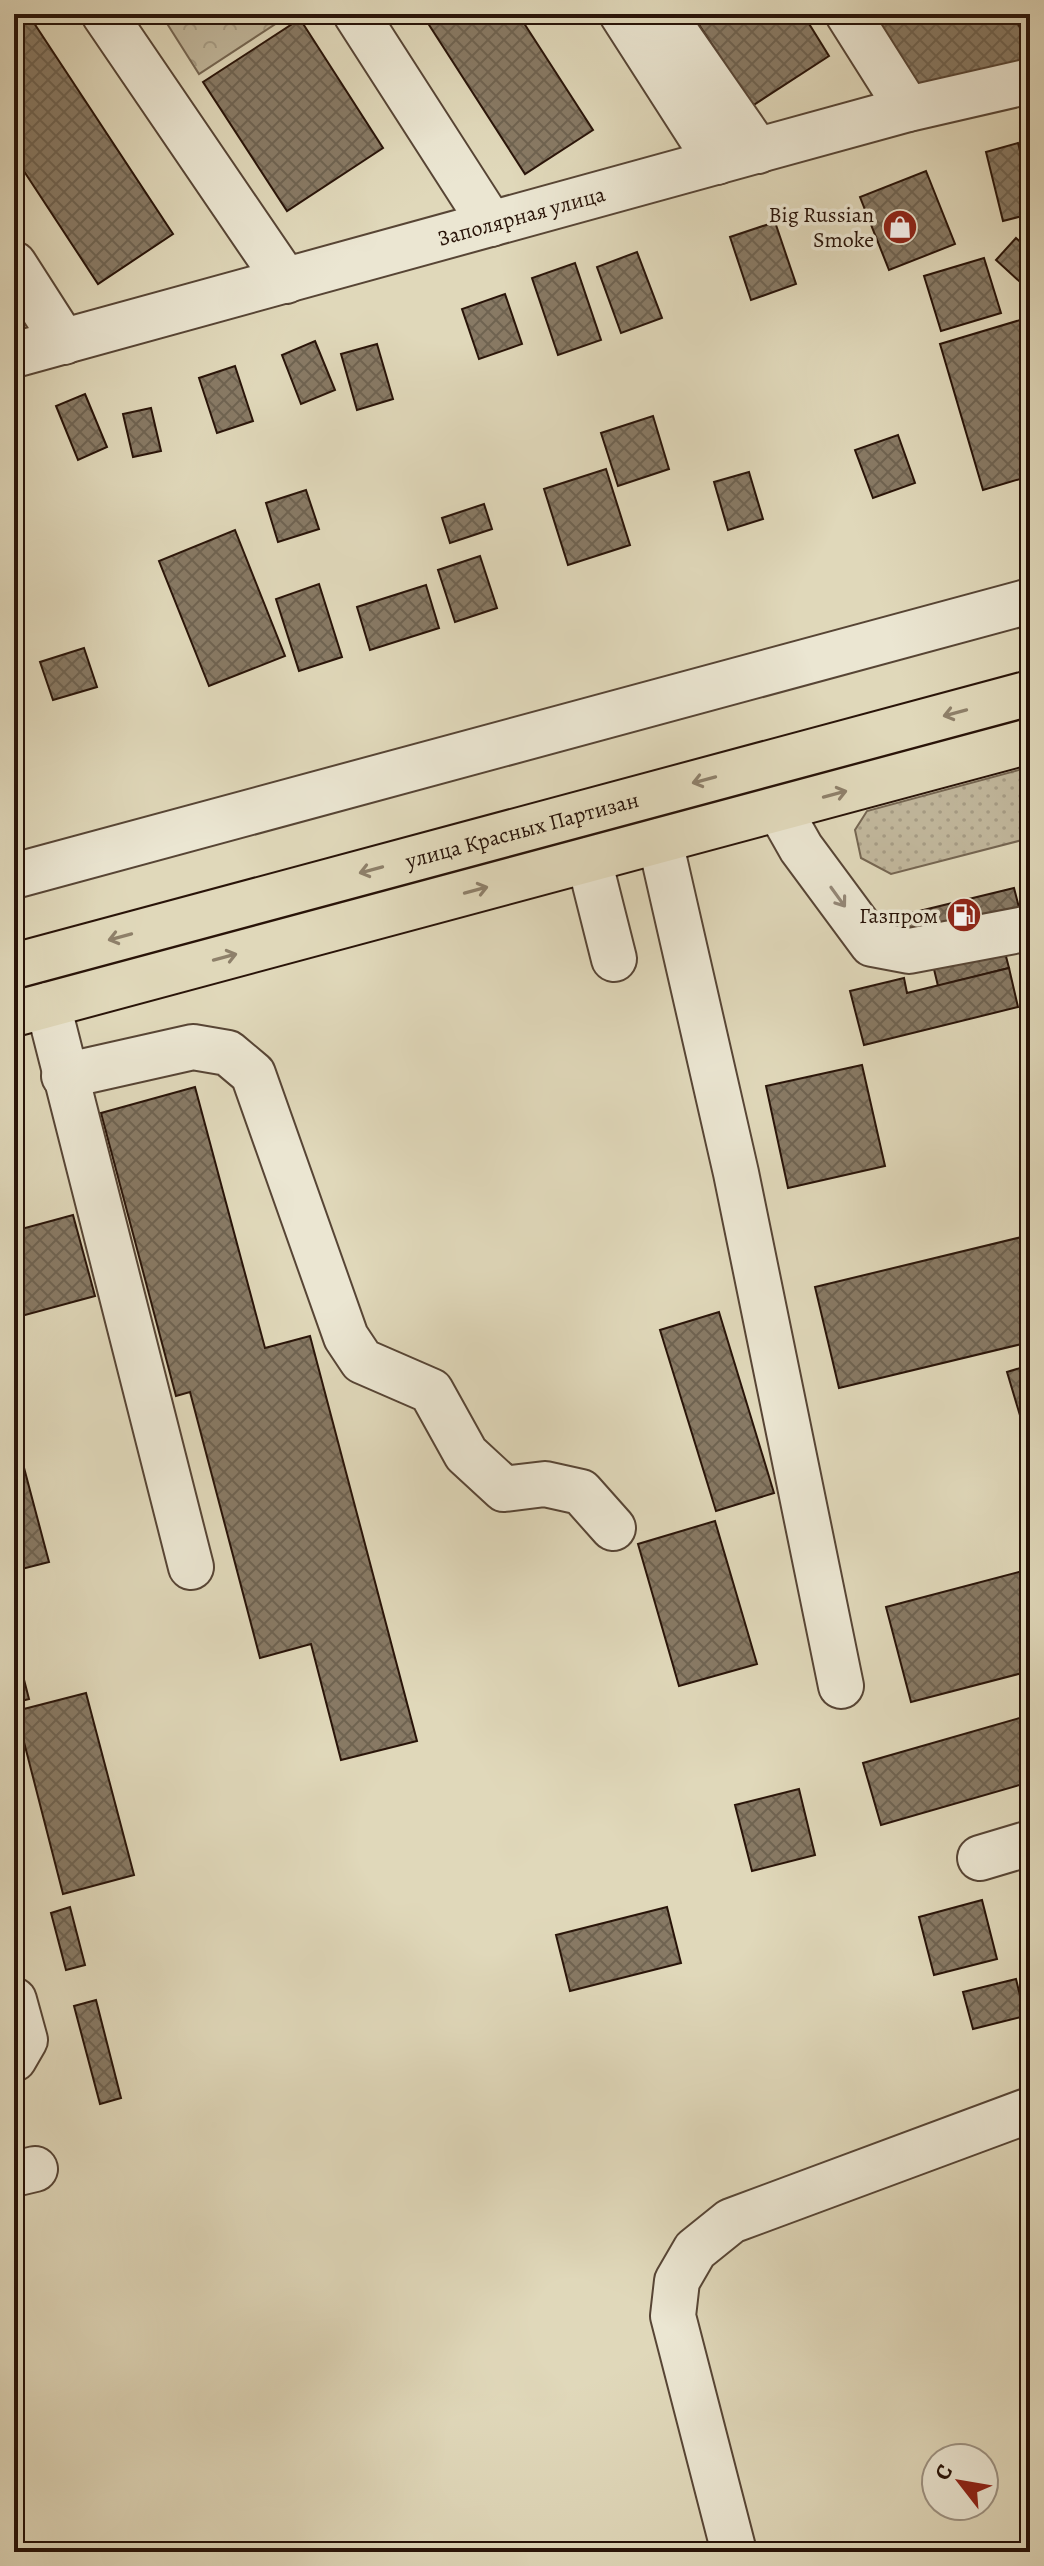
<svg xmlns="http://www.w3.org/2000/svg" width="1044" height="2566" font-family="Alegreya,serif">
<style>
.grass{fill:url(#grass-dots);stroke:#756652;stroke-width:2}
.forest{fill:url(#forest-crowns);stroke:#756652;stroke-width:2}
.building{fill:url(#building-cross-hatch);stroke:#291409;stroke-width:2}
.lines{fill:none;stroke-linecap:round;stroke-linejoin:round}
.minor-casing{stroke:#574535;stroke-width:48}
.major-casing{stroke:#291409;stroke-width:48}
.minor{stroke:#ebe6d2;stroke-width:44}
.major{stroke:#e0d8ba;stroke-width:44}
.oneway{stroke:#8e806a}
.oneway2{stroke:#948878}
.labels{text-anchor:middle;stroke-width:7;stroke-linejoin:round;paint-order:stroke}
.poi-label{font-size:22px;fill:#291409;stroke:#ebe6d2;text-anchor:end}
.street-label{font-size:22px;fill:#291409;stroke:#ebe6d2}
</style>
<defs>
<pattern id="grass-dots" width="8" height="8" patternUnits="userSpaceOnUse" patternTransform="scale(2)"><rect width="8" height="8" fill="#c1b79c"/><path d="M2 2h.1M6 6h.1" fill="none" stroke="#a69c85" stroke-width="1.8" stroke-linecap="round"/></pattern>
<pattern id="forest-crowns" width="20" height="18" patternUnits="userSpaceOnUse" patternTransform="scale(2)"><rect width="20" height="18" fill="#c1b79c"/><path d="M2 6a3 3 0 1 1 6 0M12 15a3 3 0 1 1 6 0" fill="none" stroke="#a69c85"/></pattern>
<pattern id="building-cross-hatch" width="8" height="8" patternUnits="userSpaceOnUse" patternTransform="scale(2)"><rect width="8" height="8" fill="#887a65"/><path d="M0 0l8 8M0 8l8-8" fill="none" stroke="#6f6351"/></pattern>
</defs>
<rect width="100%" height="100%" fill="#e0d8ba"/>
<filter id="stains"><feTurbulence type="fractalNoise" baseFrequency=".0025" numOctaves="4"/><feColorMatrix values="0 0 0 0 .2 0 0 0 0 .09 0 0 0 0 .02 0 0 0 .5 -.17"/></filter>
<radialGradient id="worn" r=".72"><stop offset=".6" stop-color="#630" stop-opacity="0"/><stop offset="1" stop-color="#630" stop-opacity=".3"/></radialGradient>
<!-- grass -->
<polygon class="grass" points="1030,767 1030,838 891,874 861,858 855,830 867,811"/>
<!-- forest -->
<polygon class="forest" points="161,14 275,14 280,21 199,74"/>
<!-- building -->
<g class="building">
<polygon points="14,14 28,14 173,234 98,284 14,156"/>
<polygon points="422,14 518,14 593,130 525,174"/>
<polygon points="692,14 803,14 829,56 752,106"/>
<polygon points="901,14 1011,14 1030,42 1030,71 917,102 867,27"/>
<polygon points="300,19 383,148 287,211 203,82"/>
<polygon points="1018,143 1030,188 1030,214 1003,221 986,152"/>
<polygon points="926,171 955,244 889,270 860,197"/>
<polygon points="775,222 796,284 751,300 730,237"/>
<polygon points="1016,238 1030,251 1030,291 996,260"/>
<polygon points="637,252 662,318 621,333 597,267"/>
<polygon points="984,258 1001,313 941,331 924,276"/>
<polygon points="575,263 601,340 558,355 532,278"/>
<polygon points="505,294 522,344 479,359 462,309"/>
<polygon points="1030,317 1030,476 983,490 940,344"/>
<polygon points="315,341 335,390 301,404 282,355"/>
<polygon points="377,344 393,399 357,410 341,354"/>
<polygon points="235,366 253,421 217,433 199,378"/>
<polygon points="85,394 107,447 78,460 56,406"/>
<polygon points="151,408 161,451 133,457 123,414"/>
<polygon points="653,416 669,469 618,486 601,433"/>
<polygon points="898,435 915,483 873,498 855,450"/>
<polygon points="606,469 630,545 568,565 544,489"/>
<polygon points="749,472 763,519 728,530 714,482"/>
<polygon points="306,490 319,529 278,542 266,503"/>
<polygon points="484,504 492,529 450,543 442,518"/>
<polygon points="235,530 285,656 209,686 159,561"/>
<polygon points="480,556 497,608 455,622 438,570"/>
<polygon points="319,584 342,657 299,671 276,599"/>
<polygon points="426,585 439,628 370,650 357,607"/>
<polygon points="84,648 97,687 53,700 40,662"/>
<polygon points="1014,888 1023,923 999,929 1009,968 938,986 928,944 870,923"/>
<polygon points="1009,968 1018,1007 864,1045 850,991 904,978 907,993"/>
<polygon points="862,1065 885,1166 788,1188 766,1086"/>
<polygon points="195,1087 265,1348 310,1336 417,1741 341,1760 311,1644 260,1658 190,1392 176,1396 101,1113"/>
<polygon points="73,1215 95,1296 14,1318 14,1231"/>
<polygon points="1030,1235 1030,1342 839,1388 815,1287"/>
<polygon points="719,1312 774,1493 716,1511 660,1330"/>
<polygon points="1030,1365 1030,1449 1007,1372"/>
<polygon points="14,1430 49,1562 14,1571"/>
<polygon points="715,1521 757,1664 679,1686 638,1544"/>
<polygon points="1030,1569 1030,1671 911,1702 886,1607"/>
<polygon points="14,1641 29,1699 14,1703"/>
<polygon points="86,1693 134,1875 63,1894 16,1711"/>
<polygon points="1030,1715 1030,1782 881,1825 863,1763"/>
<polygon points="799,1789 815,1855 752,1871 735,1805"/>
<polygon points="982,1900 997,1959 934,1975 919,1917"/>
<polygon points="70,1907 85,1965 66,1970 51,1913"/>
<polygon points="667,1907 681,1963 570,1991 556,1935"/>
<polygon points="1016,1979 1025,2016 973,2029 963,1992"/>
<polygon points="96,2000 121,2098 100,2104 74,2006"/>
</g>
<g class="lines">
<!-- minor casing -->
<g class="minor-casing">
<g id="minor">
<polyline points="104,14 286,281"/>
<polyline points="356,14 491,224"/>
<polyline points="622,14 717,162"/>
<polyline points="663,14 758,151"/>
<polyline points="848,14 908,109"/>
<polyline points="14,264 64,342"/>
<path id="s1" d="M14 355 908 109 1030 81"/>
<polyline points="779,809 801,848 872,944 909,951 1030,928"/>
<polyline points="660,841 736,1173 841,1686"/>
<polyline points="589,860 614,959"/>
<polyline points="14,876 1030,601"/>
<polyline points="48,1005 191,1567"/>
<polyline points="64,1076 193,1047 228,1053 253,1074 346,1337 362,1361 431,1391 466,1454 504,1489 545,1484 581,1492 613,1528"/>
<polyline points="980,1858 1030,1843"/>
<polyline points="14,2000 25,2040 14,2059"/>
<polyline points="14,2174 35,2169"/>
<polyline points="734,2552 673,2316 677,2281 695,2250 731,2221 1030,2110"/>
</g>
</g>
<!-- major casing -->
<g class="major-casing">
<g id="major">
<path id="s2" d="M14 966 1030 693"/>
<polyline points="14,1014 1030,741"/>
</g>
</g>
<!-- minor -->
<use href="#minor" class="minor"/>
<!-- major -->
<use href="#major" class="major"/>
</g>
<!-- one-way arrows -->
<defs><path id="oneway-shaft" d="M-6 0H5M1.5-3L5.5 0L1.5 3" fill="none" stroke-width="1.6" stroke-linecap="round" stroke-linejoin="round" transform="scale(2)"/></defs>
<g class="oneway">
<use href="#oneway-shaft" transform="translate(955 713) rotate(165)"/>
<use href="#oneway-shaft" transform="translate(704 780) rotate(165)"/>
<use href="#oneway-shaft" transform="translate(835 794) rotate(-15)"/>
<use href="#oneway-shaft" transform="translate(371 870) rotate(165)"/>
<use href="#oneway-shaft" transform="translate(476 890) rotate(-15)"/>
<use href="#oneway-shaft" transform="translate(120 937) rotate(165)"/>
<use href="#oneway-shaft" transform="translate(225 957) rotate(-15)"/>
</g>
<use class="oneway2" href="#oneway-shaft" transform="translate(838 897) rotate(54)"/>
<!-- icons -->
<defs>
<g id="shop-disc" transform="scale(1.8)"><circle r="9.5" fill="#8f2418" stroke="#ebe6d2"/><path d="M-5-2.5h2.3a2.7 3.5 0 0 1 5.4 0H5L5.5 6h-11ZM-1.5-2.5h3a1.5 2.3 0 0 0-3 0Z" fill="#fff"/></g>
<g id="fuel-disc" transform="scale(1.8)"><circle r="9.5" fill="#8f2418" stroke="#ebe6d2"/><path d="M-5.5-6h7V0h2V4h1.3V-2.5L3-4.5l.8-.8L6-3V5H2.5V1h-1V6h-7ZM-4.2-4.7v3.2H.2V-4.7Z" fill="#fff"/></g>
</defs>
<g fill-rule="evenodd">
<use href="#shop-disc" x="900" y="227"/>
<use href="#fuel-disc" x="964" y="915"/>
</g>
<g class="labels">
<!-- poi labels -->
<g class="poi-label">
<text x="874" y="222">Big Russian<tspan x="874" dy="25">Smoke</tspan></text>
<text x="938" y="923">Газпром</text>
</g>
<!-- street labels -->
<g class="street-label">
<text dy="8" stroke="none"><textPath href="#s1" startOffset="526">Заполярная улица</textPath></text>
<text dy="8" stroke="none"><textPath href="#s2" startOffset="526">улица Красных Партизан</textPath></text>
</g>
</g>
<!-- margin -->
<rect width="1044" height="2566" fill="none" stroke="#e0d8ba" stroke-width="48"/>
<rect x="16" y="16" width="1012" height="2534" fill="none" stroke="#291409" stroke-width="4"/>
<rect x="24" y="24" width="996" height="2518" fill="none" stroke="#291409" stroke-width="2"/>
<!-- north arrow -->
<g transform="translate(960 2482) rotate(301)"><circle r="38" fill="#ebe6d2" stroke="#9d9282" stroke-width="2"/>
<path d="M0-6L14 30L0 20L-14 30Z" fill="#8f2418"/>
<text y="-12" font-size="22" font-weight="bold" text-anchor="middle" fill="#291409">С</text>
</g>
<rect width="100%" height="100%" filter="url(#stains)"/>
<rect width="100%" height="100%" fill="url(#worn)"/>
</svg>
